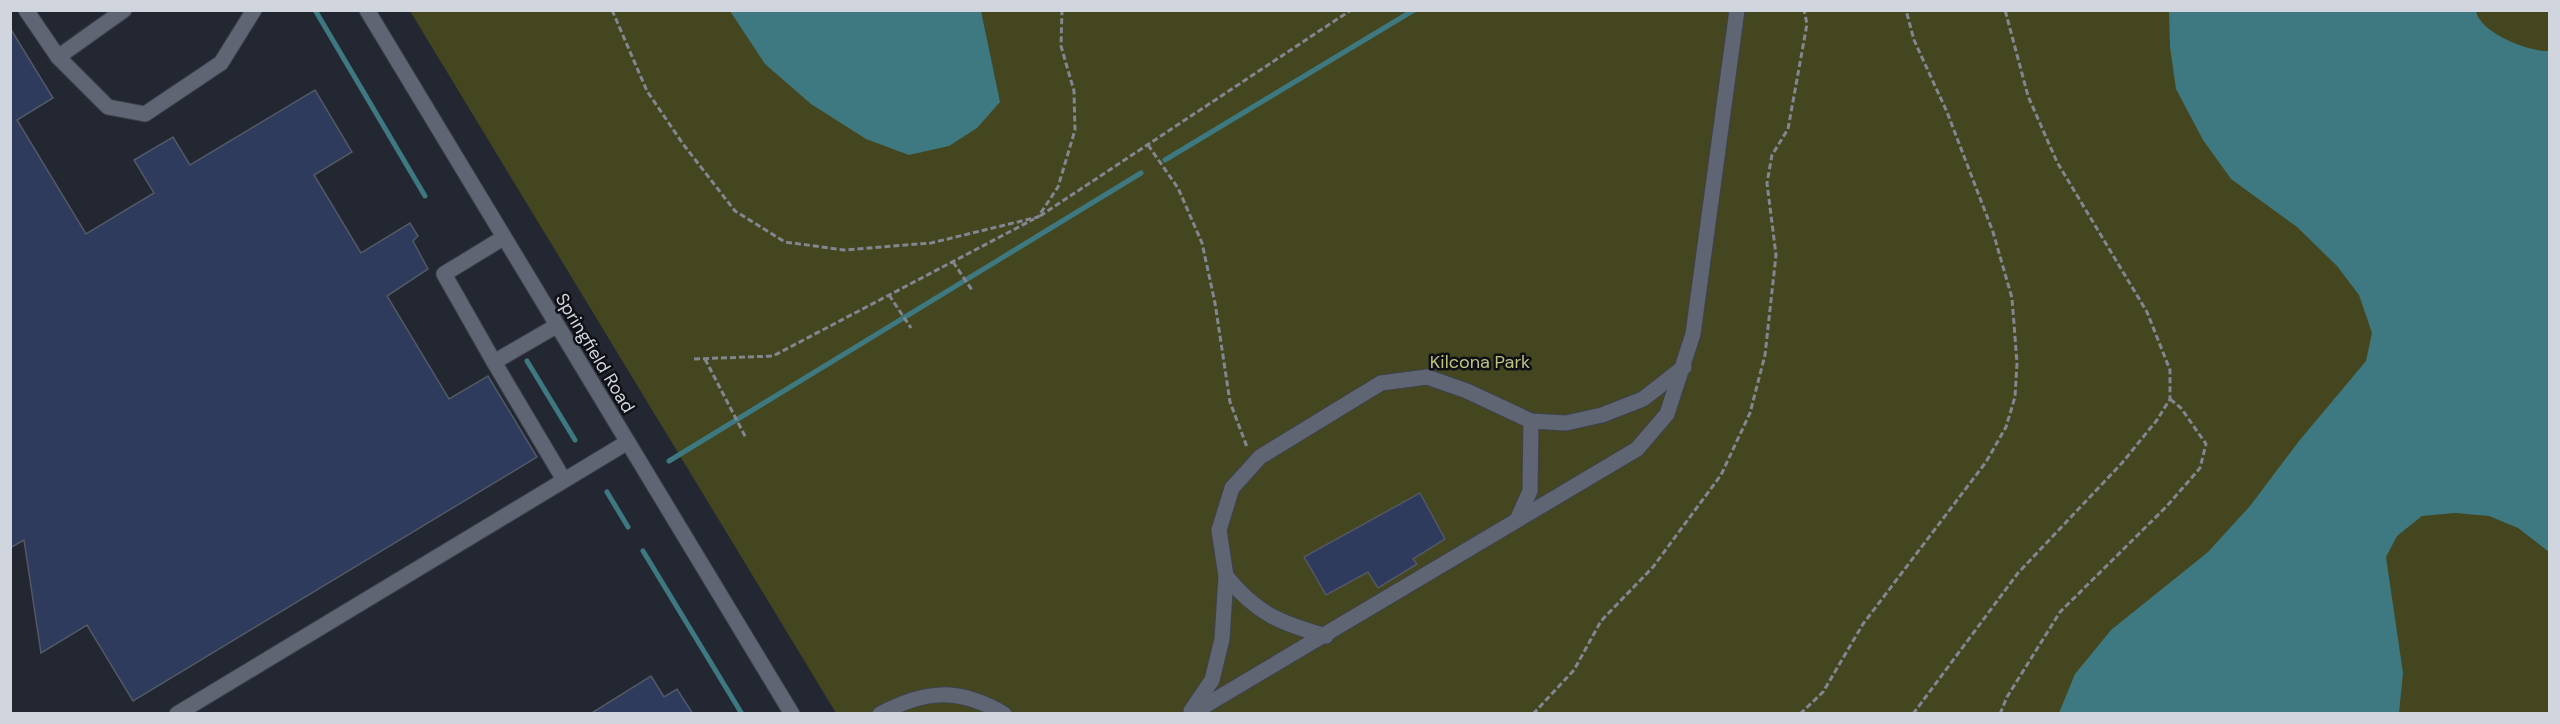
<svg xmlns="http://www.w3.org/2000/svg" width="2560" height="724" font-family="'DM Sans',sans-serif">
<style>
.green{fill:#44461f}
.water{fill:#3e7880}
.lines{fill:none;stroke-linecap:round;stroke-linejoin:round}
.stream{stroke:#3e7880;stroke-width:5}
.building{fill:#2e3b5d;stroke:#525865;stroke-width:1.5}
.minor-casing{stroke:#3e424d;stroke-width:17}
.path{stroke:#828690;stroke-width:3;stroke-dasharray:6 3;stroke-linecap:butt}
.minor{stroke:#606573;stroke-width:15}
.labels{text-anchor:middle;stroke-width:5;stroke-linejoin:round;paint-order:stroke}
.street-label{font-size:18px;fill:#d1d5dd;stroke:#0e1015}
.park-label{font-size:18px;fill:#c0c47f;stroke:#0e1015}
</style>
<rect width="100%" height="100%" fill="#222732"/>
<!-- green -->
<polygon class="green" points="410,11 2549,11 2549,713 836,713"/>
<!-- water -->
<g class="water">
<polygon points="730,11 981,11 1000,102 977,128 949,146 909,155 866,139 811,104 765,64"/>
<path d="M2169 11H2476C2480 33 2529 52 2549 51V552L2518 528 2489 516 2455 513 2422 516 2397 536 2386 557 2403 673 2399 713H2059L2075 674 2111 630 2208 552 2250 506 2299 441 2366 361 2372 333 2359 295 2337 266 2297 227 2231 179 2203 140 2176 89 2170 47Z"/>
</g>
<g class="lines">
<!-- stream -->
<g class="stream">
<polyline points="315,10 425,196"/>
<polyline points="1165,160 1414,10"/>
<polyline points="527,361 575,440"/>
<polyline points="669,461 1141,173"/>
<polyline points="607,492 628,527"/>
<polyline points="643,551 742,714"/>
</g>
</g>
<!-- building -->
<g class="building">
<polygon points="10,28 53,98 17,120 86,234 154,193 134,160 173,137 190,165 315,90 352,152 314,175 361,253 410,223 418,236 413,241 428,269 387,296 449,399 488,376 537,457 133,701 87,625 41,653 24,540 10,548"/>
<polygon points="1420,493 1445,539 1413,559 1417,564 1378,588 1368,572 1326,595 1304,557"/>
<polygon points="651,676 664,697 677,689 693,714 590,714"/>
</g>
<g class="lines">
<!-- minor casing -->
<g class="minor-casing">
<g id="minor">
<polyline points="26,10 58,57 124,10"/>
<polyline points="367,10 792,714"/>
<polyline points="58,57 108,107 145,114 221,63 254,10"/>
<polyline points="503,238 444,274 494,362 556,326"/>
<polyline points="494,362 564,480"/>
<polyline points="1517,520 1530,491 1531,421"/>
<path d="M1226 576C1257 614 1280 623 1326 636"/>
<polyline points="1191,711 1212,680 1222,639 1226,576 1219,530 1232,488 1260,457 1381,383 1427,377 1467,391 1531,421 1566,423 1602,415 1643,399 1684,367"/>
<polyline points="177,714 626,443"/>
<path d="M880 714C925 690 958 687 1004 714"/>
<polyline points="1191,714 1637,449 1667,414 1693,334 1737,10"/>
</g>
</g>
<!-- path -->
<g class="path">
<polyline points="612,10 647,91 683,144 735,211 785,242 844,250 931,243 1038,217 1058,187 1075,130 1074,91 1061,46 1062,10"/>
<polyline points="1148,145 1178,188 1202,243 1215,303 1230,402 1247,447"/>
<polyline points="1040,216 1351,10"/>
<polyline points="953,262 972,290"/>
<polyline points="889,295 911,328"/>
<polyline points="694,359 773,356 1034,219"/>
<polyline points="705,359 746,438"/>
<polyline points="1533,714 1574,670 1601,621 1653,567 1721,475 1750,413 1765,355 1776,255 1767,183 1772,155 1788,129 1807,24 1804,10"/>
<polyline points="1800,714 1823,692 1863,624 1986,462 2006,427 2015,397 2017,363 2012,298 1993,232 1947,112 1914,40 1906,10"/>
<polyline points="1913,714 2018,573 2122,463 2157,420 2170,399 2170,370 2147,312 2057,162 2028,96 2005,10"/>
<polyline points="2000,714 2007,697 2060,612 2167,506 2200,468 2206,444 2181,408 2170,399"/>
</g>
<!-- minor -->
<use href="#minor" class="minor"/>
</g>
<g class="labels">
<!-- street labels -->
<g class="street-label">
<text transform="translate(595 353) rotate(59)" y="6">Springfield Road</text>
</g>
<!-- park labels -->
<g class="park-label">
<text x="1480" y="368">Kilcona Park</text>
</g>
</g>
<!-- border -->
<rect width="2560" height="724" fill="none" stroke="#d1d5dd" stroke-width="24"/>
</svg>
